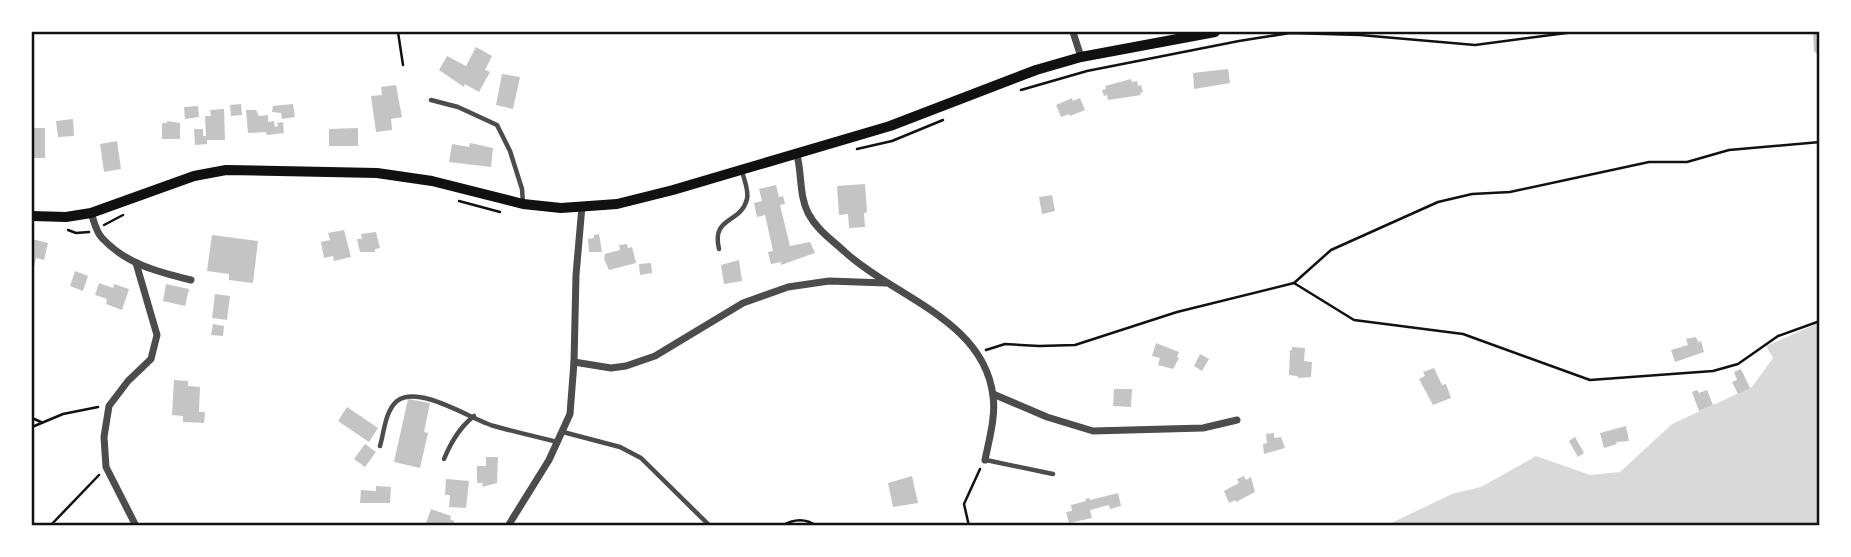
<svg xmlns="http://www.w3.org/2000/svg" width="1851" height="557" font-family="Inter,sans-serif">
<style>
.water{fill:#d9d9d9}
.building{fill:#c4c4c4}
.lines{fill:none;stroke-linecap:round;stroke-linejoin:round}
.path{stroke:#111;stroke-width:2.5}
.service{stroke:#4c4c4c;stroke-width:4.5}
.minor{stroke:#4c4c4c;stroke-width:7}
.secondary{stroke:#111;stroke-width:10}
.neatline{fill:none;stroke:#111;stroke-width:2.5}
</style>
<rect width="100%" height="100%" fill="#fff"/>
<!-- water -->
<polygon class="water" points="1819,323 1819,525 1385,526 1452,494 1481,487 1536,456 1590,475 1620,472 1672,424 1752,387 1773,358 1766,346"/>
<!-- building -->
<g class="building">
<polygon points="1813,33 1820,33 1820,57 1814,51"/>
<polygon points="476,47 492,56 485,70 490,72 479,92 465,84 464,87 439,70 447,56 466,66"/>
<polygon points="1228,69 1230,83 1194,89 1193,73"/>
<polygon points="502,74 520,77 513,109 496,105"/>
<polygon points="1131,79 1132,82 1137,81 1138,86 1141,85 1143,92 1140,93 1141,95 1108,100 1107,95 1104,96 1102,90 1106,89 1105,86"/>
<polygon points="396,85 402,117 391,119 392,130 376,132 371,96 382,95 381,87"/>
<polygon points="1072,98 1073,101 1080,98 1085,110 1070,116 1069,114 1061,117 1056,105"/>
<polygon points="241,104 242,115 231,116 230,105"/>
<polygon points="293,104 295,117 282,119 281,113 272,112 273,106"/>
<polygon points="198,106 199,117 185,119 184,107"/>
<polygon points="224,109 225,140 207,140 207,144 195,145 194,129 203,129 203,136 206,136 205,116 211,116 210,110"/>
<polygon points="246,110 256,110 259,116 268,115 268,122 274,121 275,127 278,126 277,123 283,122 284,133 267,135 266,132 248,133"/>
<polygon points="73,119 74,136 58,137 56,121"/>
<polygon points="167,121 180,123 180,139 162,139 162,123 167,123"/>
<rect x="32" y="128" width="13" height="30"/>
<polygon points="358,128 358,146 329,146 329,129"/>
<polygon points="117,141 121,169 104,172 100,144"/>
<polygon points="470,143 493,148 491,167 449,162 452,144 469,147"/>
<polygon points="865,184 867,212 864,213 865,227 849,228 848,214 839,215 837,186"/>
<polygon points="776,185 779,197 783,196 785,204 780,205 790,246 810,242 815,253 781,265 781,262 771,264 768,252 773,251 765,215 757,217 754,203 762,201 759,189"/>
<polygon points="1052,195 1055,211 1042,214 1039,197"/>
<polygon points="344,230 351,257 334,261 333,256 324,258 321,242 330,240 328,233"/>
<polygon points="376,232 380,248 375,249 375,252 360,252 357,239 362,239 361,234"/>
<polygon points="599,234 602,252 589,252 588,239 594,238 594,235"/>
<polygon points="212,235 258,241 253,283 229,280 229,274 207,271"/>
<polygon points="32,239 48,243 44,260 36,258 34,268 32,267"/>
<polygon points="627,244 628,248 632,247 636,263 609,270 604,259 605,254 620,250 619,245"/>
<polygon points="739,260 742,281 724,284 721,265"/>
<polygon points="651,263 652,273 640,275 639,264"/>
<polygon points="75,271 88,276 83,291 70,286"/>
<polygon points="99,283 113,288 114,284 129,289 122,310 106,304 107,299 95,295"/>
<polygon points="166,284 189,289 185,306 163,301"/>
<polygon points="215,294 230,296 227,320 212,318"/>
<polygon points="213,324 224,326 223,336 211,335"/>
<polygon points="1696,337 1698,342 1701,341 1704,352 1675,362 1671,350 1688,345 1686,339"/>
<polygon points="1156,343 1179,352 1177,357 1179,358 1173,369 1158,365 1160,358 1152,356"/>
<polygon points="1292,347 1305,348 1304,361 1312,362 1311,377 1298,378 1298,376 1289,375 1290,350 1292,350"/>
<polygon points="1200,354 1209,359 1202,371 1194,366"/>
<polygon points="1434,368 1442,385 1446,384 1451,398 1433,405 1419,379 1425,376 1423,372"/>
<polygon points="1741,369 1750,388 1738,394 1732,382 1737,380 1734,372"/>
<polygon points="174,380 188,381 188,386 200,387 199,412 205,412 204,423 183,422 183,416 172,415"/>
<polygon points="1114,389 1132,389 1131,407 1113,406"/>
<polygon points="1697,390 1699,393 1707,390 1713,405 1699,411 1692,392"/>
<polygon points="408,399 430,403 424,432 428,433 420,468 394,462"/>
<polygon points="347,407 378,428 369,442 338,421"/>
<polygon points="1626,426 1629,441 1616,442 1617,444 1604,448 1600,433"/>
<polygon points="1274,433 1274,438 1281,437 1285,448 1264,454 1263,444 1267,443 1266,434"/>
<polygon points="1575,437 1584,453 1578,457 1569,441"/>
<polygon points="365,444 376,452 365,467 354,459"/>
<polygon points="486,457 498,457 497,483 482,487 483,483 477,483 477,466 486,466"/>
<polygon points="912,476 918,503 893,507 888,483"/>
<polygon points="1244,476 1246,480 1251,477 1255,492 1236,502 1235,500 1229,503 1224,491 1239,483 1237,479"/>
<polygon points="446,479 469,481 466,508 449,507 450,495 445,495"/>
<polygon points="376,486 391,487 390,503 360,503 361,490 376,491"/>
<polygon points="1118,493 1121,506 1110,509 1109,505 1090,510 1092,518 1069,523 1066,512 1072,511 1071,505 1086,501 1085,499 1089,498 1090,500"/>
<polygon points="431,509 451,516 450,519 454,521 453,526 425,526"/>
</g>
<g class="lines">
<!-- path -->
<g class="path">
<polyline points="398,32 403,65"/>
<polyline points="1021,90 1087,71 1239,41 1290,33 1360,35 1475,45 1574,32"/>
<polyline points="857,149 892,141 943,120"/>
<polyline points="459,201 500,212"/>
<polyline points="104,225 123,215"/>
<polyline points="68,230 76,233 89,232"/>
<polyline points="1294,283 1331,250 1438,202 1472,194 1510,192 1649,162 1687,162 1729,150 1820,142"/>
<polyline points="986,350 1005,344 1039,346 1075,345 1177,312 1294,283 1354,320 1463,334 1590,380 1713,371 1738,364 1778,336 1820,321"/>
<polyline points="32,418 41,422"/>
<polyline points="32,427 63,414 98,407"/>
<polyline points="50,526 99,475"/>
<path d="M781 526C793 519 806 518 817 526"/>
<polyline points="969,526 964,504 980,469"/>
</g>
<!-- service -->
<g class="service">
<polyline points="431,100 458,107 497,125 510,151 522,189 523,203"/>
<path d="M719 249C711 216 741 224 747 199 749 190 744 180 742 171"/>
<polyline points="563,432 620,447 641,458 710,526"/>
<path d="M380 446C384 433 385 411 397 401 419 384 472 420 494 426 515 432 537 437 558 442"/>
<path d="M444 459C451 442 459 428 474 416"/>
<polyline points="986,460 1053,474"/>
</g>
<!-- minor -->
<g class="minor">
<polyline points="1073,32 1081,57"/>
<path d="M797 155C802 174 799 195 808 213 817 230 831 239 845 252 894 297 984 320 993 396 996 416 989 440 985 460"/>
<path d="M91 213C94 221 96 232 102 238 126 264 158 272 191 280"/>
<polyline points="574,362 611,368 626,366 655,356 743,303 788,287 829,281 886,283"/>
<polyline points="993,394 1047,417 1093,431 1203,428 1237,420"/>
<polyline points="136,526 106,467 104,437 109,406 128,381 151,359 157,335 136,263"/>
<polyline points="508,526 549,460 570,414 574,362 576,275 582,206"/>
</g>
<!-- secondary -->
<polyline class="secondary" points="32,216 66,217 91,213 194,176 226,170 377,173 432,181 523,204 561,208 617,204 673,190 890,126 1036,70 1081,57 1215,32"/>
</g>
<!-- border -->
<rect width="1851" height="557" fill="none" stroke="#ffffff" stroke-width="66"/>
<rect x="33" y="33" width="1785" height="491" class="neatline"/>
</svg>
